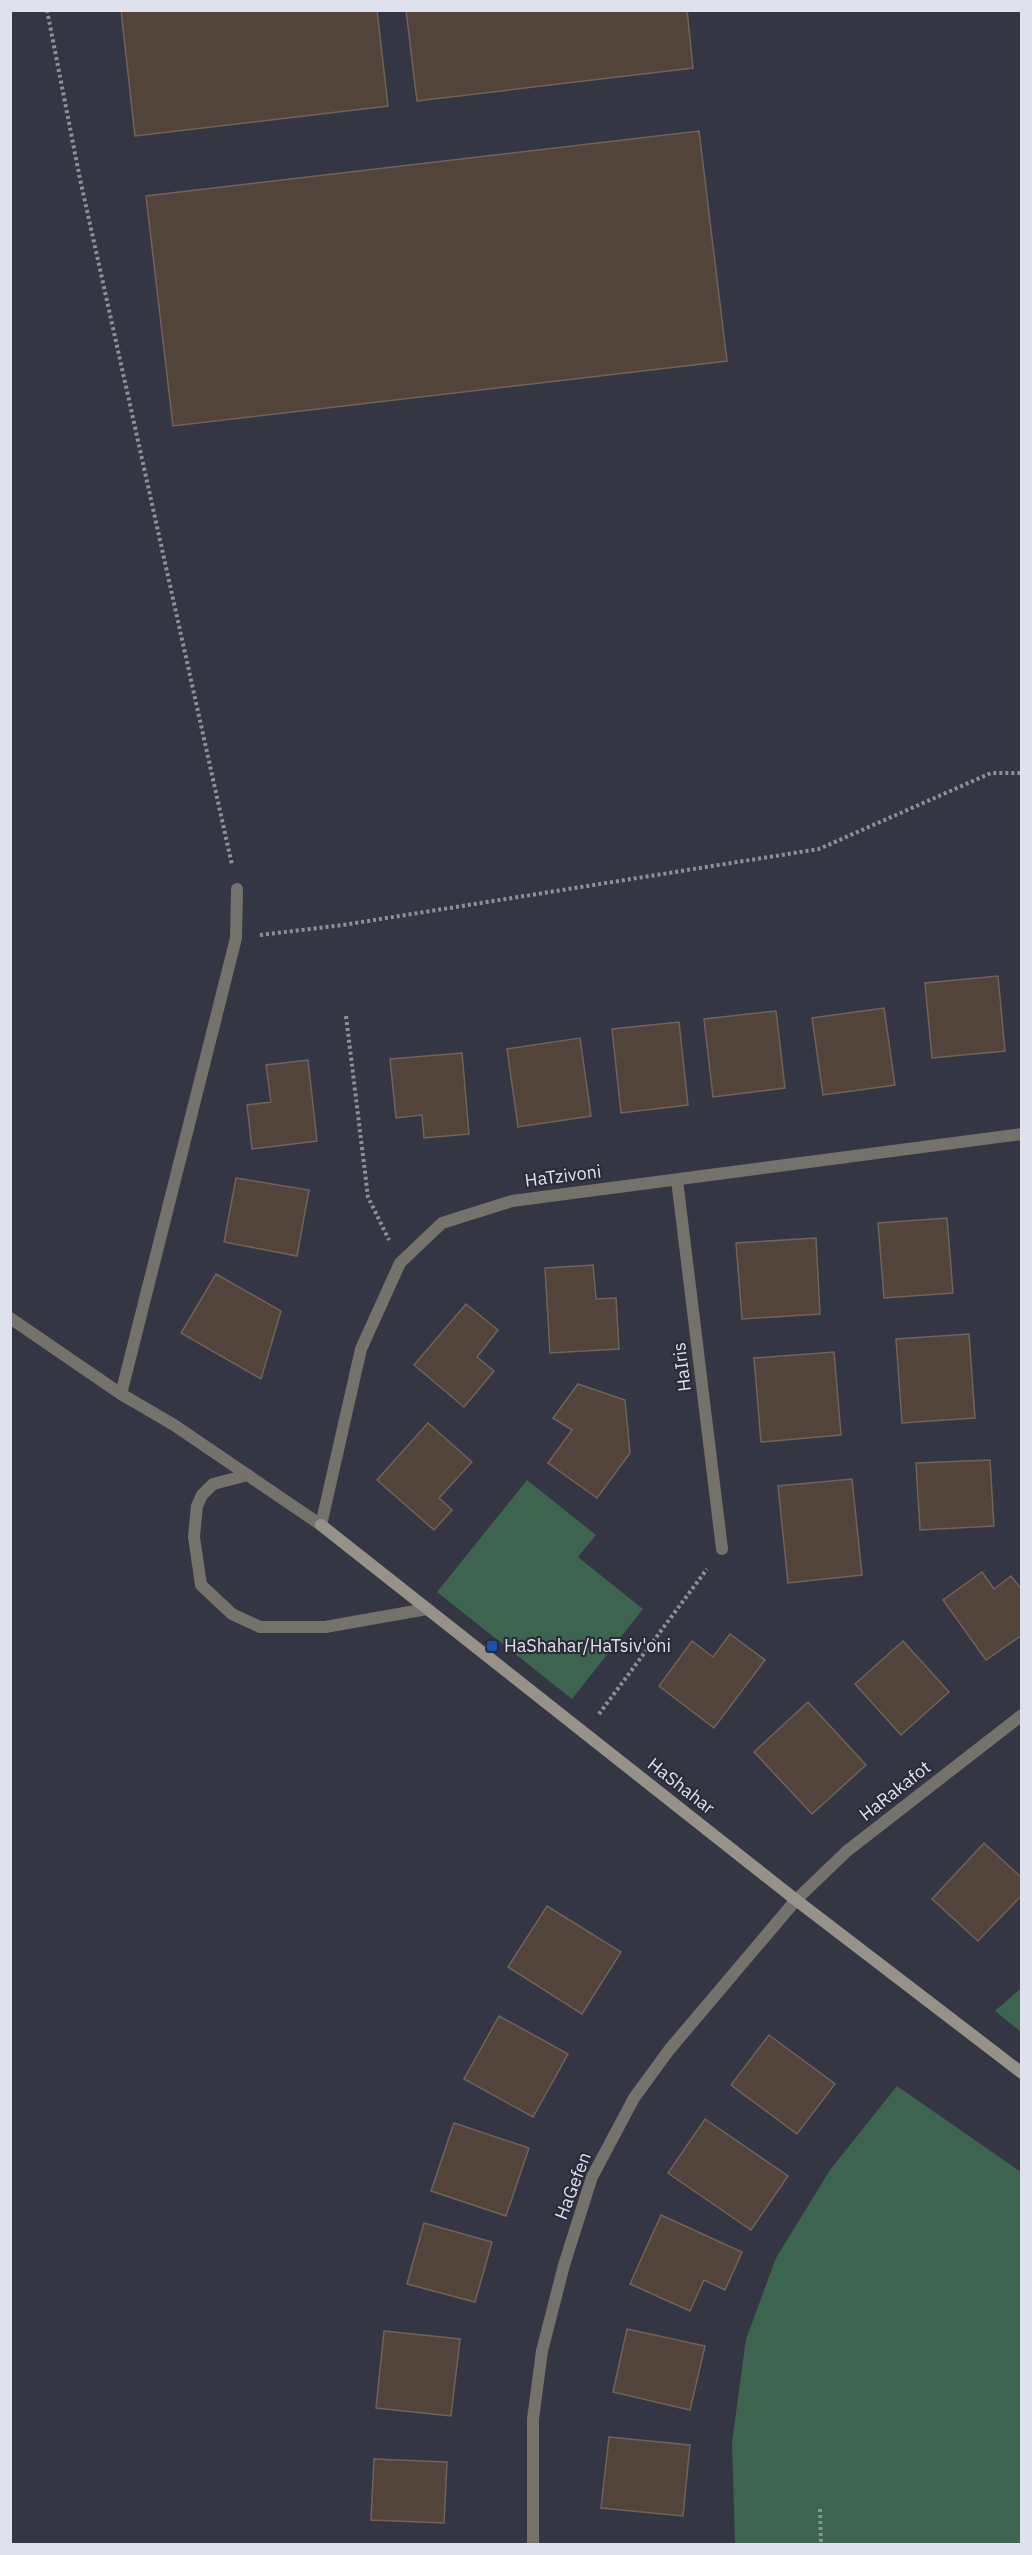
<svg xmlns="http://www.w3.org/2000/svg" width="1032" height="2555" font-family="'IBM Plex Sans',sans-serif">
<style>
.green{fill:#3c644f}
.building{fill:#53443b;stroke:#716259;stroke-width:1.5}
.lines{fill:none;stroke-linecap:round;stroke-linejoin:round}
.path{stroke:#8d8f9b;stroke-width:4;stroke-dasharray:3 3;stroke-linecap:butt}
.lane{stroke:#75716b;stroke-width:12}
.street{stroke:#75716b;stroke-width:12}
.secondary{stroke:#979287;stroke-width:12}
.transit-dot{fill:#1a4fb4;stroke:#2a2c39;stroke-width:2}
.labels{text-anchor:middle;stroke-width:4.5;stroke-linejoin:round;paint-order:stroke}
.street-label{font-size:18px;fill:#e0e2eb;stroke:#2a2c39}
.poi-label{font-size:18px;fill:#e0e2eb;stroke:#2a2c39;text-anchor:start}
</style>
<rect width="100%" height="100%" fill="#343644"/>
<!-- green -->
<g class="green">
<polygon points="527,1480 596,1535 578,1557 643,1609 572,1699 437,1592"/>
<polygon points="1021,1988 1021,2032 995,2011"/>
<polygon points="897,2086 1021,2172 1021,2544 735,2544 732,2442 746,2339 776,2258 830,2170"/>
</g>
<!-- building -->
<g class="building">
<polygon points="121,10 377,10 388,106 135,136"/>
<polygon points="406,10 687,10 693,68 417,101"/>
<polygon points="699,131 727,361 173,426 146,196"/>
<polygon points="998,976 1005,1051 932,1058 925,983"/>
<polygon points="884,1008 895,1085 823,1095 812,1018"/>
<polygon points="776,1011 785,1088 713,1097 704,1019"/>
<polygon points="679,1022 688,1105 621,1113 612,1029"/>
<polygon points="580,1038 591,1116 518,1127 507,1049"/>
<polygon points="462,1053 469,1134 424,1138 422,1115 396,1118 390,1059"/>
<polygon points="308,1060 317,1141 252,1149 247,1105 271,1102 266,1065"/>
<polygon points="236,1178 309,1190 297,1256 224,1242"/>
<polygon points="947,1218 953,1293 884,1298 878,1223"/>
<polygon points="816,1238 820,1314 742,1319 736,1243"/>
<polygon points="593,1265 596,1299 616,1298 619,1349 550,1353 545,1268"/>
<polygon points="216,1274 281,1311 261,1379 181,1333"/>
<polygon points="466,1304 498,1330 477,1357 494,1371 464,1407 414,1365"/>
<polygon points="969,1334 975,1418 902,1423 896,1339"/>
<polygon points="834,1352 841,1435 761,1442 754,1358"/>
<polygon points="578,1384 625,1400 630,1453 597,1498 548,1463 572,1430 553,1418"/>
<polygon points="428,1423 472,1462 439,1498 452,1510 434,1530 377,1480"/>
<polygon points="990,1460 994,1526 920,1530 916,1463"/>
<polygon points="852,1479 862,1575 788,1583 778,1486"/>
<polygon points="982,1572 994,1589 1011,1576 1022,1590 1022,1635 986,1660 943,1600"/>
<polygon points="730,1634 765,1660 714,1728 659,1686 692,1641 713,1657"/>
<polygon points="903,1641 949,1692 901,1735 855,1684"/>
<polygon points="808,1702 866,1765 812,1814 754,1752"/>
<polygon points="984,1843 1022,1878 1022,1895 978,1941 932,1899"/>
<polygon points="547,1906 621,1952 582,2014 508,1967"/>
<polygon points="499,2016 568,2054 533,2117 464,2079"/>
<polygon points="769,2035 835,2084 797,2134 731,2085"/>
<polygon points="705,2119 788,2176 751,2230 668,2173"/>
<polygon points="454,2123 529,2148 506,2216 431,2191"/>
<polygon points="661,2215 742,2252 725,2290 704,2280 690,2311 630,2284"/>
<polygon points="424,2223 492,2242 475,2302 407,2284"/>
<polygon points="627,2329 705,2346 690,2410 613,2392"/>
<polygon points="384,2331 460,2339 451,2416 376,2408"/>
<polygon points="609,2437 690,2445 683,2516 601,2508"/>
<polygon points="374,2459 447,2462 444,2523 371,2520"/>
</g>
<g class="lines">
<!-- path -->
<g class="path">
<polyline points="47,10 80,179 232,865"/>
<polyline points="260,935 343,925 819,849 991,773 1022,773"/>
<polyline points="346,1016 368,1197 389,1240"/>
<polyline points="599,1714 707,1569"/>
<polyline points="820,2509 821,2544"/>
</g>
<!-- lane -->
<g class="lane">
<polyline points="10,1318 121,1394"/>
<polyline points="248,1475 213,1484 202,1495 197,1506 194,1537 201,1585 232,1614 260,1627 325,1627 427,1609"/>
</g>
<!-- street -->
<g class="street">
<polyline points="237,889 236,938 121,1394 174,1425 321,1525 361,1349 400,1263 442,1223 512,1201 1022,1134"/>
<polyline points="677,1180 722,1549"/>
<polyline points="533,2544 533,2419 542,2351 564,2265 592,2177 634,2098 669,2050 796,1900 847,1851 1022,1715"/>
</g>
<!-- secondary -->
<polyline class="secondary" points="321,1525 796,1900 1022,2073"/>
</g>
<!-- markers -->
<rect class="transit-dot" x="486" y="1640" width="12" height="12" rx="3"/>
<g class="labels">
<!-- street labels -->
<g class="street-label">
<text transform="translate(563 1176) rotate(-7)" y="6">HaTzivoni</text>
<text transform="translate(682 1367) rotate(-97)" y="6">HaIris</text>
<text transform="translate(681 1786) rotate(38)" y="6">HaShahar</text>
<text transform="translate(895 1791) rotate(-38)" y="6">HaRakafot</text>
<text transform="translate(573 2186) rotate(-69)" y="6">HaGefen</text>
</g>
<!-- poi labels -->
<g class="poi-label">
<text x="504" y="1652">HaShahar/HaTsiv'oni</text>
</g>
</g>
<!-- border -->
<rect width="1032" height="2555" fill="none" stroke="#e0e2eb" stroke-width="24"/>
</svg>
